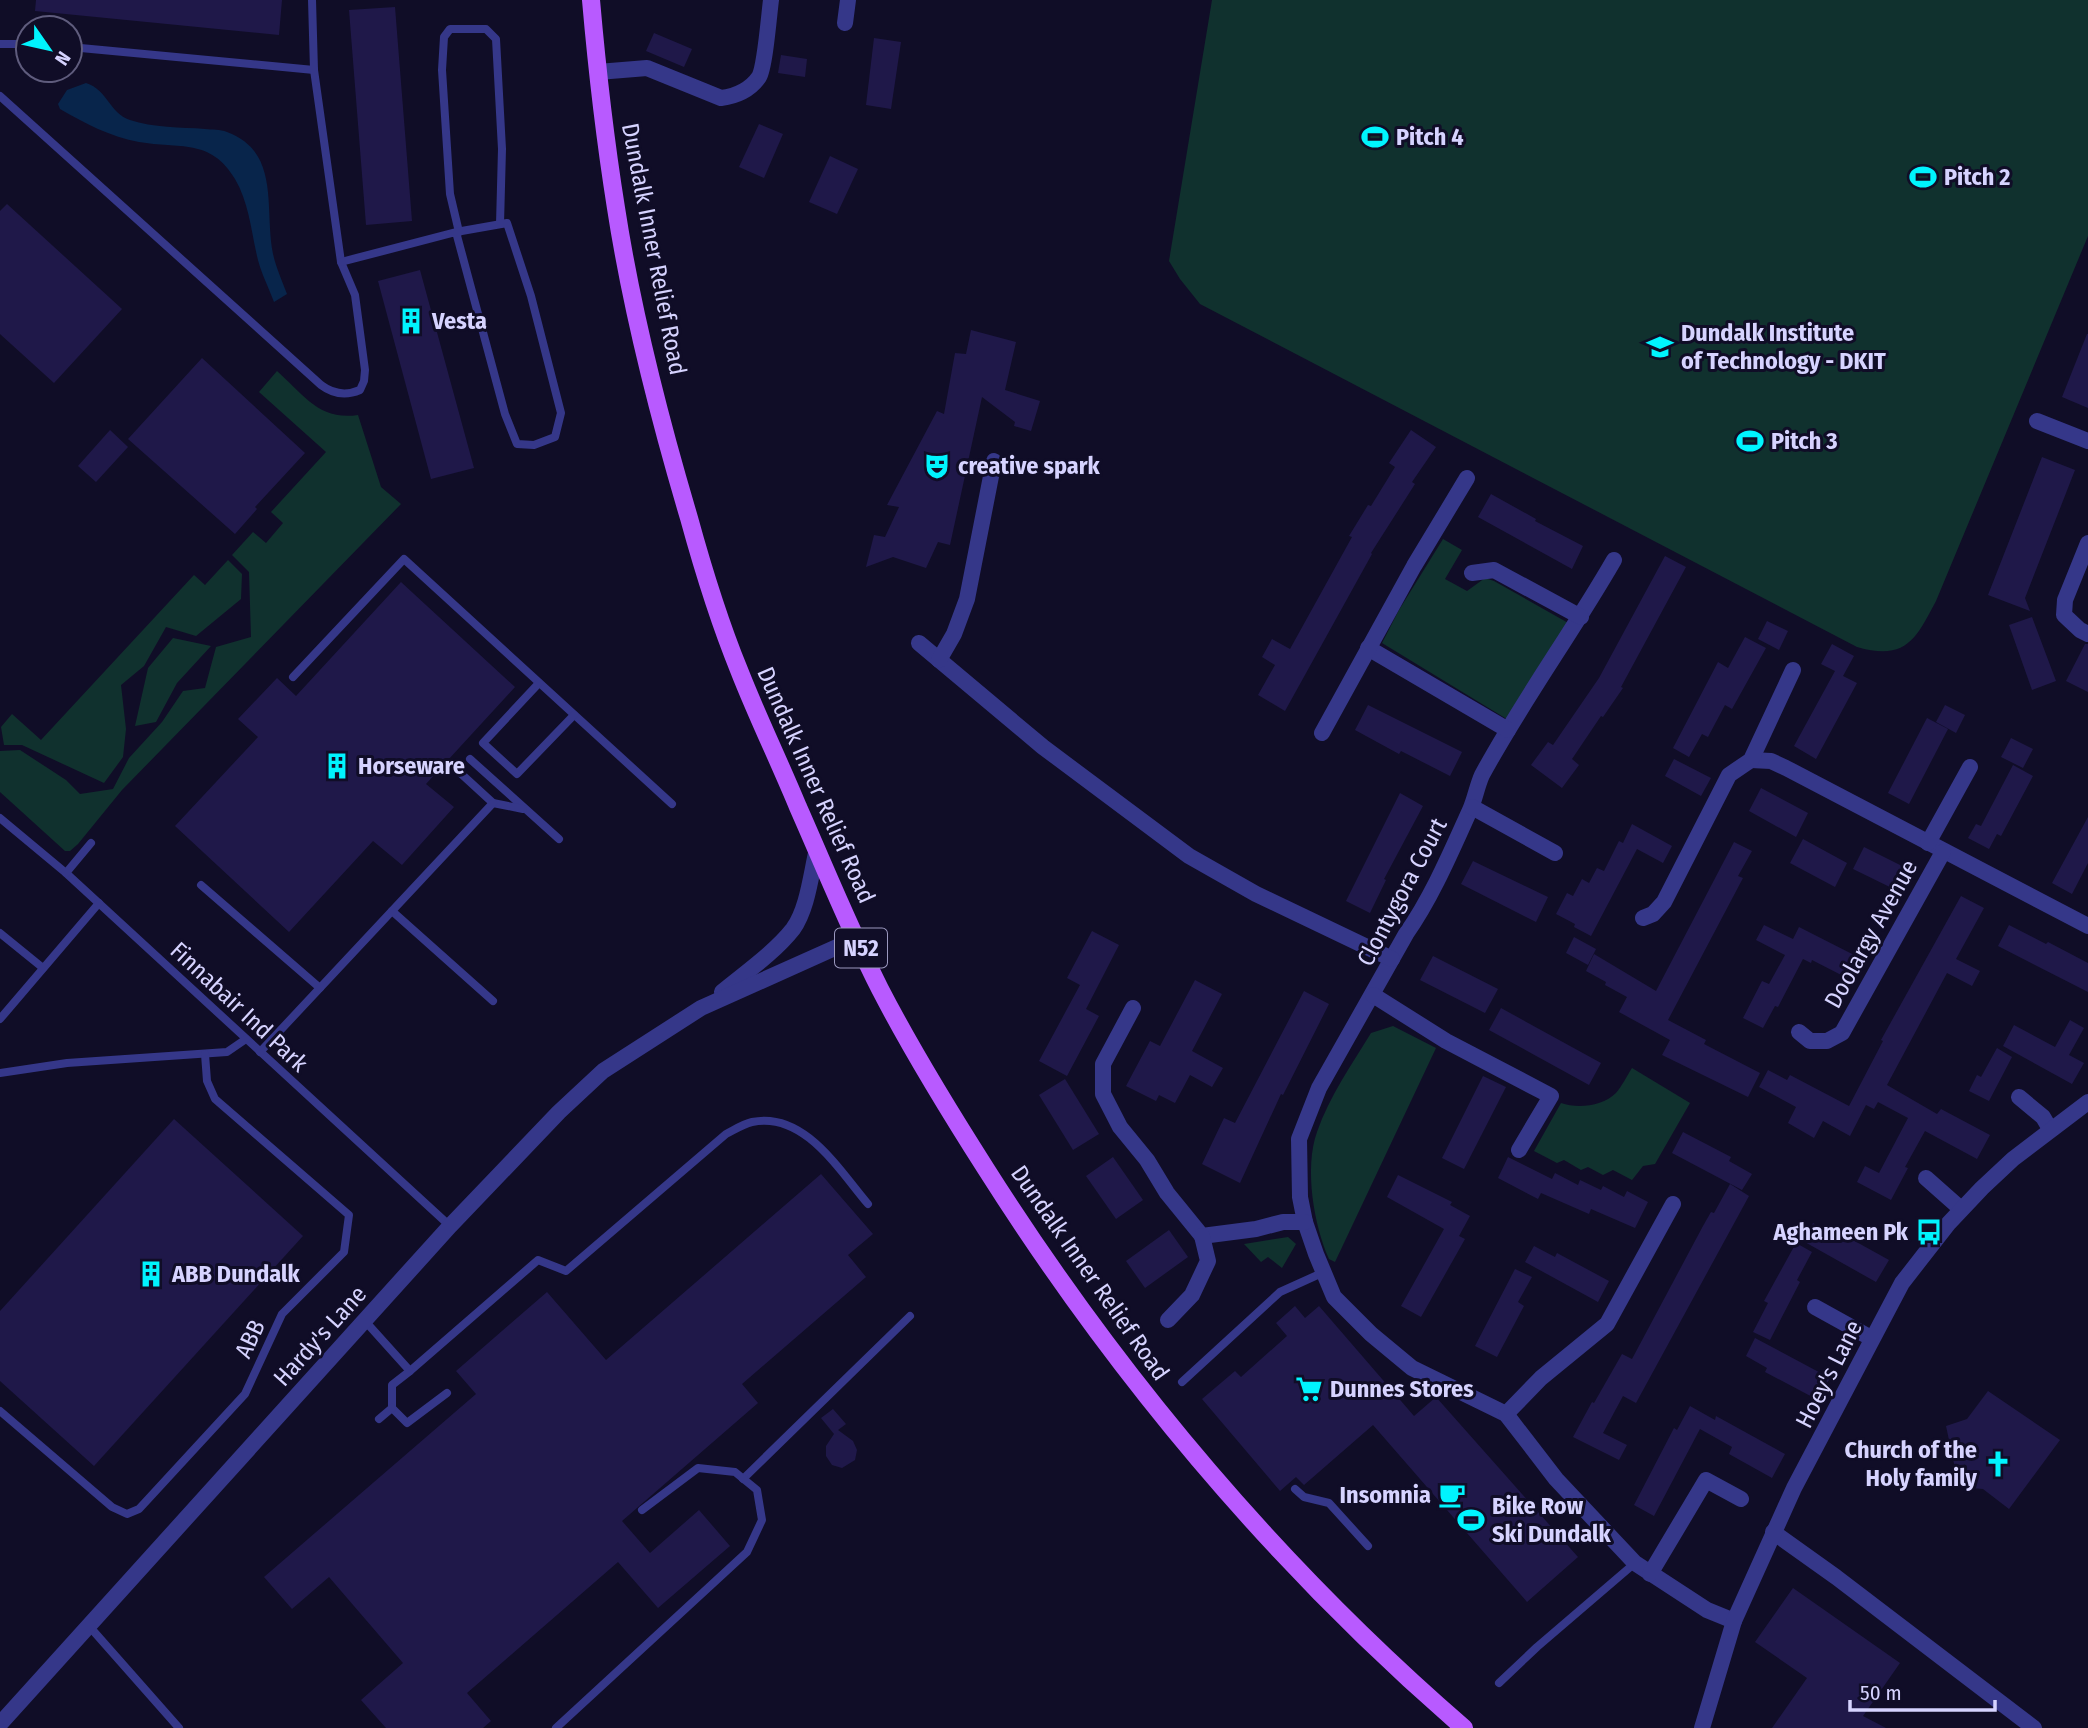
<svg xmlns="http://www.w3.org/2000/svg" width="2088" height="1728" font-family="'Fira Sans Condensed',sans-serif">
<style>
.green{fill:#10312e}
.water{fill:#08254b}
.building{fill:#1f1849}
.lines{fill:none;stroke-linecap:round;stroke-linejoin:round}
.lane{stroke:#353789;stroke-width:8}
.street{stroke:#353789;stroke-width:16}
.primary{stroke:#b85aff;stroke-width:18}
.labels{text-anchor:middle;stroke-width:6;stroke-linejoin:round;paint-order:stroke}
.shield{fill:#100d27;stroke:#9b98be;stroke-width:2}
.shield-label{font-size:23px;font-weight:bold;fill:#d6d3ff}
.poi-label{font-size:24px;font-weight:bold;fill:#d6d3ff;stroke:#100d27;text-anchor:start}
.street-label{font-size:24px;fill:#d6d3ff;stroke:#100d27}
</style>
<rect width="100%" height="100%" fill="#100d27"/>
<!-- green -->
<g class="green">
<path d="M1212 0H2088V236L1936 601C1916 639 1906 661 1857 647L1200 304 1180 279 1169 261Z"/>
<path d="M277 371C303 394 319 421 358 415L381 487 401 504 122 790 78 844 70 851H65L0 792V751L20 750 66 780 80 794 113 789 129 758 162 722 183 691 205 688 216 647 251 637 249 572 232 555 253 532 266 543 283 523 271 512 326 452 259 392Z"/>
<polygon points="1443,539 1462,550 1445,579 1467,591 1485,578 1494,581 1570,624 1510,721 1382,643 1399,610"/>
<polygon points="228,560 242,574 241,599 196,636 166,627 144,666 121,685 126,729 123,757 104,783 22,745 4,745 1,727 12,714 41,740 194,575 205,585"/>
<polygon points="173,638 211,646 177,683 156,722 135,726 148,668"/>
<path d="M1393 1026 1436 1048 1335 1262 1329 1259C1314 1226 1304 1168 1317 1132 1329 1097 1352 1064 1371 1033Z"/>
<path d="M1632 1068 1690 1103 1655 1164 1643 1166 1632 1180 1613 1170 1603 1175 1588 1167 1581 1170 1564 1160 1557 1163 1534 1151 1561 1103C1578 1109 1603 1106 1616 1093 1622 1086 1627 1076 1632 1068Z"/>
<polygon points="1288,1237 1296,1244 1282,1268 1268,1257 1261,1262 1244,1244"/>
</g>
<!-- water -->
<path class="water" d="M86 83C108 90 109 113 130 120 153 128 181 127 205 129 212 130 220 129 227 132 281 152 264 209 273 254 276 267 282 281 287 294L274 302 272 297C267 284 260 270 257 256 251 230 249 203 235 179 211 138 179 149 139 142 111 137 84 123 60 109L58 104 67 90Z"/>
<!-- building -->
<g class="building">
<polygon points="36,0 282,0 279,35 35,11"/>
<polygon points="395,7 412,221 366,225 349,10"/>
<polygon points="654,33 692,49 684,67 646,51"/>
<polygon points="874,38 901,42 891,109 866,105"/>
<polygon points="781,55 807,59 805,77 778,73"/>
<polygon points="759,124 783,134 764,178 739,167"/>
<polygon points="830,156 858,169 837,214 809,202"/>
<polygon points="7,204 122,309 54,383 0,334 0,211"/>
<polygon points="420,270 474,468 431,479 378,281"/>
<polygon points="971,330 1016,342 1005,390 1040,401 1031,431 1014,426 1015,422 982,397 950,545 938,542 926,568 893,557 866,567 874,535 885,537 899,507 887,505 937,411 944,414 955,353 966,354"/>
<polygon points="2087,334 2088,334 2088,408 2062,397"/>
<polygon points="202,358 305,453 255,507 257,509 235,534 128,439"/>
<polygon points="110,430 128,447 96,482 78,466"/>
<polygon points="1411,430 1436,447 1412,482 1415,484 1371,553 1372,554 1285,711 1258,695 1275,665 1262,657 1272,639 1290,649 1352,537 1349,536 1368,505 1371,506 1395,467 1389,463"/>
<polygon points="2042,457 2075,470 2025,598 2030,611 1988,595"/>
<polygon points="1491,494 1536,519 1535,521 1583,546 1572,569 1478,517"/>
<polygon points="1665,556 1686,567 1621,687 1623,688 1603,717 1601,716 1572,759 1579,765 1562,788 1531,765 1548,742 1553,745 1599,678"/>
<polygon points="401,582 515,687 426,784 454,807 402,865 373,841 289,932 175,826 258,737 238,719 277,678 296,696"/>
<polygon points="2032,617 2056,681 2032,690 2009,625"/>
<polygon points="1767,621 1788,631 1779,650 1758,639"/>
<polygon points="1745,637 1766,648 1732,709 1725,705 1708,737 1702,734 1689,757 1673,748 1718,662 1728,668"/>
<polygon points="1832,644 1854,656 1843,676 1857,683 1816,759 1794,746 1835,671 1821,664"/>
<polygon points="2085,644 2088,644 2088,692 2066,681"/>
<polygon points="1368,705 1462,752 1450,776 1401,751 1399,754 1355,730"/>
<polygon points="1945,705 1965,715 1956,733 1936,722"/>
<polygon points="1927,718 1948,729 1909,804 1888,793"/>
<polygon points="2011,738 2033,749 2023,768 2001,757"/>
<polygon points="1674,759 1711,778 1701,796 1665,776"/>
<polygon points="2013,765 2033,776 2001,836 1997,834 1989,849 1968,838 1976,824 1981,826"/>
<polygon points="1761,788 1808,813 1796,837 1749,811"/>
<polygon points="1400,793 1423,806 1384,879 1386,880 1370,913 1346,901"/>
<polygon points="2088,817 2088,863 2072,894 2052,883"/>
<polygon points="1632,824 1672,846 1663,863 1637,849 1591,936 1574,927 1575,924 1556,914 1567,893 1573,896 1582,879 1589,883 1597,868 1604,871 1619,841 1623,843"/>
<polygon points="1803,839 1847,863 1835,887 1790,863"/>
<polygon points="1734,842 1752,851 1738,876 1743,878 1668,1020 1706,1040 1704,1044 1760,1073 1748,1097 1662,1055 1670,1040 1619,1012 1627,997 1605,985 1606,982 1586,971 1594,954 1656,991"/>
<polygon points="1864,847 1908,869 1898,891 1853,869"/>
<polygon points="1473,861 1548,897 1536,922 1461,884"/>
<polygon points="1961,896 1984,908 1956,959 1980,971 1972,986 1947,973 1887,1085 1937,1114 1941,1109 1990,1135 1977,1159 1925,1131 1905,1167 1908,1168 1891,1200 1857,1182 1865,1166 1879,1173 1908,1118 1878,1102 1874,1109 1866,1105 1850,1136 1823,1121 1814,1138 1788,1123 1796,1107 1759,1087 1768,1070 1787,1080 1790,1075 1849,1106 1883,1041 1881,1040"/>
<polygon points="1764,925 1793,939 1799,927 1858,957 1847,978 1812,960 1811,963 1803,959 1778,1007 1775,1006 1763,1028 1743,1018 1762,981 1769,984 1785,955 1756,940"/>
<polygon points="2009,925 2046,944 2048,942 2088,963 2088,992 1998,946"/>
<polygon points="1092,931 1119,945 1086,1009 1099,1016 1067,1076 1039,1061 1080,985 1067,978"/>
<polygon points="1574,937 1596,949 1588,965 1566,953"/>
<polygon points="1433,956 1498,989 1485,1013 1420,980"/>
<polygon points="1195,980 1222,994 1192,1051 1223,1068 1212,1087 1190,1075 1175,1103 1159,1095 1156,1101 1126,1086 1150,1041 1160,1046"/>
<polygon points="1304,991 1329,1004 1283,1095 1281,1094 1240,1183 1202,1164 1224,1118 1235,1123"/>
<polygon points="1501,1008 1601,1063 1589,1085 1489,1030"/>
<polygon points="2070,1020 2084,1028 2069,1055 2084,1063 2072,1084 2003,1046 2014,1025 2055,1047"/>
<polygon points="1997,1048 2012,1057 1989,1101 1969,1091 1977,1075 1981,1077"/>
<polygon points="1483,1076 1506,1087 1464,1169 1442,1158"/>
<polygon points="1065,1079 1099,1134 1073,1150 1039,1095"/>
<polygon points="174,1119 303,1236 94,1466 0,1381 0,1311"/>
<polygon points="1683,1132 1731,1157 1729,1161 1752,1174 1742,1190 1672,1153"/>
<polygon points="1113,1157 1143,1200 1116,1219 1086,1176"/>
<polygon points="1508,1157 1552,1179 1555,1173 1578,1185 1580,1180 1601,1190 1603,1186 1624,1197 1627,1191 1648,1202 1635,1228 1591,1209 1589,1214 1541,1193 1538,1199 1498,1178"/>
<polygon points="821,1174 873,1234 848,1255 866,1277 742,1384 758,1403 622,1521 650,1553 699,1510 730,1546 658,1608 618,1562 467,1693 491,1721 483,1728 386,1728 361,1700 403,1663 329,1577 292,1609 264,1577 476,1394 456,1371 547,1292 606,1360"/>
<polygon points="1398,1175 1452,1202 1450,1205 1470,1216 1459,1236 1465,1239 1421,1317 1401,1306 1444,1229 1387,1197"/>
<polygon points="1730,1184 1749,1196 1636,1403 1623,1396 1603,1433 1627,1445 1619,1460 1573,1437 1592,1402 1594,1403 1622,1354 1632,1359 1703,1226 1711,1212 1714,1213"/>
<polygon points="1813,1223 1821,1228 1824,1224 1889,1260 1876,1282 1803,1241"/>
<polygon points="1169,1230 1188,1257 1145,1288 1126,1261"/>
<polygon points="1796,1243 1812,1252 1797,1280 1800,1282 1770,1340 1753,1332 1768,1303 1764,1301"/>
<polygon points="1534,1246 1555,1257 1557,1253 1609,1281 1598,1302 1525,1262"/>
<polygon points="1515,1269 1532,1277 1518,1302 1524,1306 1497,1357 1475,1346"/>
<polygon points="1295,1306 1305,1318 1319,1306 1414,1416 1436,1397 1578,1557 1527,1602 1373,1425 1304,1485 1296,1477 1280,1491 1202,1399 1235,1371 1241,1377 1287,1336 1276,1323"/>
<polygon points="1755,1338 1830,1378 1818,1400 1765,1372 1767,1368 1746,1356"/>
<polygon points="1988,1391 2060,1440 2009,1509 1983,1489 1959,1487 1946,1426 1967,1419"/>
<polygon points="1690,1406 1715,1420 1716,1416 1785,1454 1772,1478 1729,1454 1732,1447 1700,1429 1654,1516 1634,1505 1674,1428 1677,1430"/>
<polygon points="833,1409 846,1424 838,1430 853,1441 857,1450 855,1460 842,1468 832,1465 826,1456 826,1446 834,1434 821,1418"/>
<polygon points="1793,1588 1900,1663 1863,1716 1886,1728 1772,1728 1807,1678 1755,1642"/>
</g>
<g class="lines">
<!-- lane -->
<g class="lane">
<polyline points="0,44 28,44"/>
<polyline points="70,47 314,70"/>
<path d="M0 96 321 385C333 394 346 396 360 390L364 381 365 370 355 295 341 262 314 70 312 0"/>
<polyline points="459,232 450,194 442,70 444,37 450,29 486,29 496,39 502,149 500,224"/>
<polyline points="341,262 456,232 507,223 531,296 561,413 555,437 534,445 517,444 505,414 456,232"/>
<polyline points="293,677 404,559 672,804"/>
<polyline points="539,683 483,743 517,774 574,715"/>
<polyline points="470,759 559,839"/>
<polyline points="457,770 493,803 523,809"/>
<polyline points="0,818 66,873 450,1226"/>
<polyline points="66,873 91,843"/>
<polyline points="201,885 320,988"/>
<polyline points="392,911 493,1001"/>
<polyline points="0,933 43,968"/>
<polyline points="0,1019 99,903"/>
<polyline points="260,1052 493,803"/>
<polyline points="0,1073 67,1063 227,1052 246,1039"/>
<path d="M365 1321 410 1371 538 1260 566 1271 726 1134C734 1130 743 1124 752 1122 804 1111 839 1170 868 1204"/>
<polyline points="410,1371 392,1385 392,1408 407,1423 447,1393"/>
<polyline points="1182,1382 1280,1292 1324,1272"/>
<polyline points="0,1411 112,1507 127,1514 139,1509 245,1394 282,1314 344,1252 349,1215 215,1099 207,1081 205,1054"/>
<polyline points="379,1419 392,1408"/>
<polyline points="743,1479 910,1316"/>
<polyline points="1295,1489 1304,1497 1329,1503 1368,1546"/>
<polyline points="89,1626 179,1728"/>
<polyline points="1499,1683 1537,1647 1635,1563"/>
<polyline points="556,1728 747,1552 762,1520 757,1490 735,1472 698,1468 642,1510"/>
</g>
<!-- street -->
<g class="street">
<polyline points="845,23 848,0"/>
<path d="M598 72 647 68 721 98C736 96 750 90 759 77 765 67 769 15 771 0"/>
<polyline points="2037,421 2088,441"/>
<polyline points="2088,543 2065,600 2064,615 2080,630 2088,634"/>
<path d="M1614 560C1572 633 1522 701 1482 775 1477 786 1475 799 1470 810 1451 852 1432 897 1406 934L1319 1088 1299 1139 1300 1197 1305 1222 1316 1254 1334 1297 1371 1334 1412 1368 1506 1414 1556 1479 1635 1563 1707 1610 1734 1621"/>
<polyline points="1472,573 1494,570 1581,617"/>
<polyline points="919,643 1043,747 1189,856 1256,894 1392,959"/>
<polyline points="1368,648 1508,730"/>
<polyline points="939,660 954,634 967,599 994,461"/>
<polyline points="1322,733 1414,566 1467,478"/>
<polyline points="1751,760 1771,761 1786,768 2088,926"/>
<polyline points="1472,807 1555,853"/>
<polyline points="1928,843 1970,767"/>
<polyline points="1643,918 1653,914 1664,902 1729,775 1751,760 1793,670"/>
<path d="M722 992C745 973 775 952 793 929 808 908 811 873 817 849"/>
<polyline points="1373,995 1446,1041 1551,1096 1519,1150"/>
<polyline points="1133,1008 1103,1064 1103,1094 1120,1127 1147,1160 1167,1193 1202,1236 1256,1229 1283,1222 1305,1222"/>
<polyline points="1799,1032 1810,1041 1827,1041 1842,1033 1943,852"/>
<polyline points="2019,1097 2043,1117 2050,1129"/>
<polyline points="1926,1178 1961,1209"/>
<polyline points="1815,1307 1871,1338"/>
<polyline points="1168,1320 1192,1295 1208,1261 1202,1236"/>
<polyline points="1506,1414 1541,1378 1607,1324 1673,1204"/>
<polyline points="1773,1532 1836,1577 2034,1728"/>
<polyline points="1650,1574 1706,1480 1741,1499"/>
<polyline points="0,1724 450,1226 559,1112 603,1071 701,1008 857,938"/>
<polyline points="1702,1728 1734,1621 1794,1488 1902,1283 1948,1224 1982,1188 2013,1159 2088,1102"/>
</g>
<!-- primary -->
<path class="primary" d="M591 0C597 69 605 139 616 208 632 312 659 417 689 518 703 569 719 621 739 670 757 716 779 761 798 807 825 868 850 930 880 989 912 1051 949 1111 986 1169 1118 1377 1278 1567 1464 1728"/>
</g>
<!-- icons -->
<defs>
<g id="stadium-bare" transform="scale(2.1)"><path d="M0-5a6.5 5 0 1 0 0 10a6.5 5 0 1 0 0-10ZM-3.5-1.8h7v3.6h-7Z" fill="#00f4fe" stroke="#100d27" stroke-width="2.5" paint-order="stroke"/></g>
<g id="building-bare" transform="scale(2.1)"><path d="M-4-6H4V6H1V3H-1V6H-4ZM-2.5-4.3h1.7v1.8h-1.7ZM.8-4.3h1.7v1.8H.8ZM-2.5-1h1.7V.8h-1.7ZM.8-1h1.7V.8H.8Z" fill="#00f4fe" stroke="#100d27" stroke-width="2.5" paint-order="stroke"/></g>
<g id="university-bare" transform="scale(2.1)"><path d="M0-5L7-2L0 1L-7-2ZM-4 1L0 2.5L4 1V4Q0 6-4 4Z" fill="#00f4fe" stroke="#100d27" stroke-width="2.5" paint-order="stroke"/></g>
<g id="theatre-bare" transform="scale(2.1)"><path d="M-5-5.5Q0-4 5-5.5V0Q5 5 0 6Q-5 5-5 0ZM-3.3-2.5H-1v1.5H-3.3ZM1-2.5H3.3v1.5H1ZM-2.8 1Q0 5.5 2.8 1Z" fill="#00f4fe" stroke="#100d27" stroke-width="2.5" paint-order="stroke"/></g>
<g id="bus-bare" transform="scale(2.1)"><path d="M-5-6H5V4H4V6H2V4H-2V6H-4V4H-5ZM-3.5-4V0h7V-4ZM-3.5 1.2v1.5H-2V1.2ZM2 1.2v1.5H3.5V1.2Z" fill="#00f4fe" stroke="#100d27" stroke-width="2.5" paint-order="stroke"/></g>
<g id="supermarket-bare" transform="scale(2.1)"><path d="M-6-5.5h2.5l.6 2H6L4.5 2H-2.5L-4.4-4H-6ZM-1.5 3.2a1.3 1.3 0 1 0 .1 0ZM3 3.2a1.3 1.3 0 1 0 .1 0Z" fill="#00f4fe" stroke="#100d27" stroke-width="2.5" paint-order="stroke"/></g>
<g id="church-bare" transform="scale(2.1)"><path d="M-1.2-6h2.4v3.5h3.3v2.4h-3.3V6h-2.4V-.1h-3.3v-2.4h3.3Z" fill="#00f4fe" stroke="#100d27" stroke-width="2.5" paint-order="stroke"/></g>
<g id="cafe-bare" transform="scale(2.1)"><path d="M-5.5-4.5H6V0H3Q3 3.5 0 3.5H-2.5Q-5.5 3.5-5.5 0ZM3-3.2v2h1.7v-2ZM-6 4.5H4V6H-6Z" fill="#00f4fe" stroke="#100d27" stroke-width="2.5" paint-order="stroke"/></g>
</defs>
<g fill-rule="evenodd">
<use href="#stadium-bare" x="1375" y="137"/>
<use href="#stadium-bare" x="1923" y="177"/>
<use href="#building-bare" x="411" y="321"/>
<use href="#university-bare" x="1660" y="347"/>
<use href="#stadium-bare" x="1750" y="441"/>
<use href="#theatre-bare" x="937" y="466"/>
<use href="#building-bare" x="337" y="766"/>
<use href="#bus-bare" x="1929" y="1232"/>
<use href="#building-bare" x="151" y="1274"/>
<use href="#supermarket-bare" x="1309" y="1389"/>
<use href="#church-bare" x="1998" y="1464"/>
<use href="#cafe-bare" x="1452" y="1495"/>
<use href="#stadium-bare" x="1471" y="1520"/>
</g>
<g class="labels">
<!-- shield labels -->
<rect class="shield" x="835" y="928.5" width="52" height="39" rx="5"/>
<g class="shield-label">
<text x="861" y="956">N52</text>
</g>
<!-- poi labels -->
<g class="poi-label">
<text x="1396" y="145">Pitch 4</text>
<text x="1944" y="185">Pitch 2</text>
<text x="432" y="329">Vesta</text>
<text x="1681" y="341">Dundalk Institute<tspan x="1681" dy="28">of Technology - DKIT</tspan></text>
<text x="1771" y="449">Pitch 3</text>
<text x="958" y="474">creative spark</text>
<text x="358" y="774">Horseware</text>
<text x="1908" y="1240" text-anchor="end">Aghameen Pk</text>
<text x="172" y="1282">ABB Dundalk</text>
<text x="1330" y="1397">Dunnes Stores</text>
<text x="1977" y="1458" text-anchor="end">Church of the<tspan x="1977" dy="28">Holy family</tspan></text>
<text x="1431" y="1503" text-anchor="end">Insomnia</text>
<text x="1492" y="1514">Bike Row<tspan x="1492" dy="28">Ski Dundalk</tspan></text>
</g>
<!-- street labels -->
<g class="street-label">
<text transform="translate(654 249) rotate(79)" y="8">Dundalk Inner Relief Road</text>
<text transform="translate(816 785) rotate(66)" y="8">Dundalk Inner Relief Road</text>
<text transform="translate(1402 892) rotate(-62)" y="8">Clontygora Court</text>
<text transform="translate(1871 934) rotate(-61)" y="8">Doolargy Avenue</text>
<text transform="translate(239 1007) rotate(43)" y="8">Finnabair Ind Park</text>
<text transform="translate(1090 1273) rotate(55)" y="8">Dundalk Inner Relief Road</text>
<text transform="translate(320 1336) rotate(-48)" y="8">Hardy's Lane</text>
<text transform="translate(250 1339) rotate(-65)" y="8">ABB</text>
<text transform="translate(1829 1374) rotate(-63)" y="8">Hoey's Lane</text>
</g>
</g>
<!-- north arrow -->
<g transform="translate(49 49) rotate(124)"><circle r="33" fill="#100d27" stroke="#5f5c7d" stroke-width="2"/>
<path d="M0-5L12 26L0 18L-12 26Z" fill="#00f4fe"/>
<text y="-10" font-size="19" font-weight="bold" text-anchor="middle" fill="#d6d3ff">N</text>
</g>
<!-- scale -->
<path d="M1850 1700v10h145v-10" fill="none" stroke="#d6d3ff" stroke-width="3.5"/>
<text x="1860" y="1700" font-size="21" fill="#d6d3ff" stroke="#100d27" stroke-width="5" paint-order="stroke">50 m</text>
</svg>
